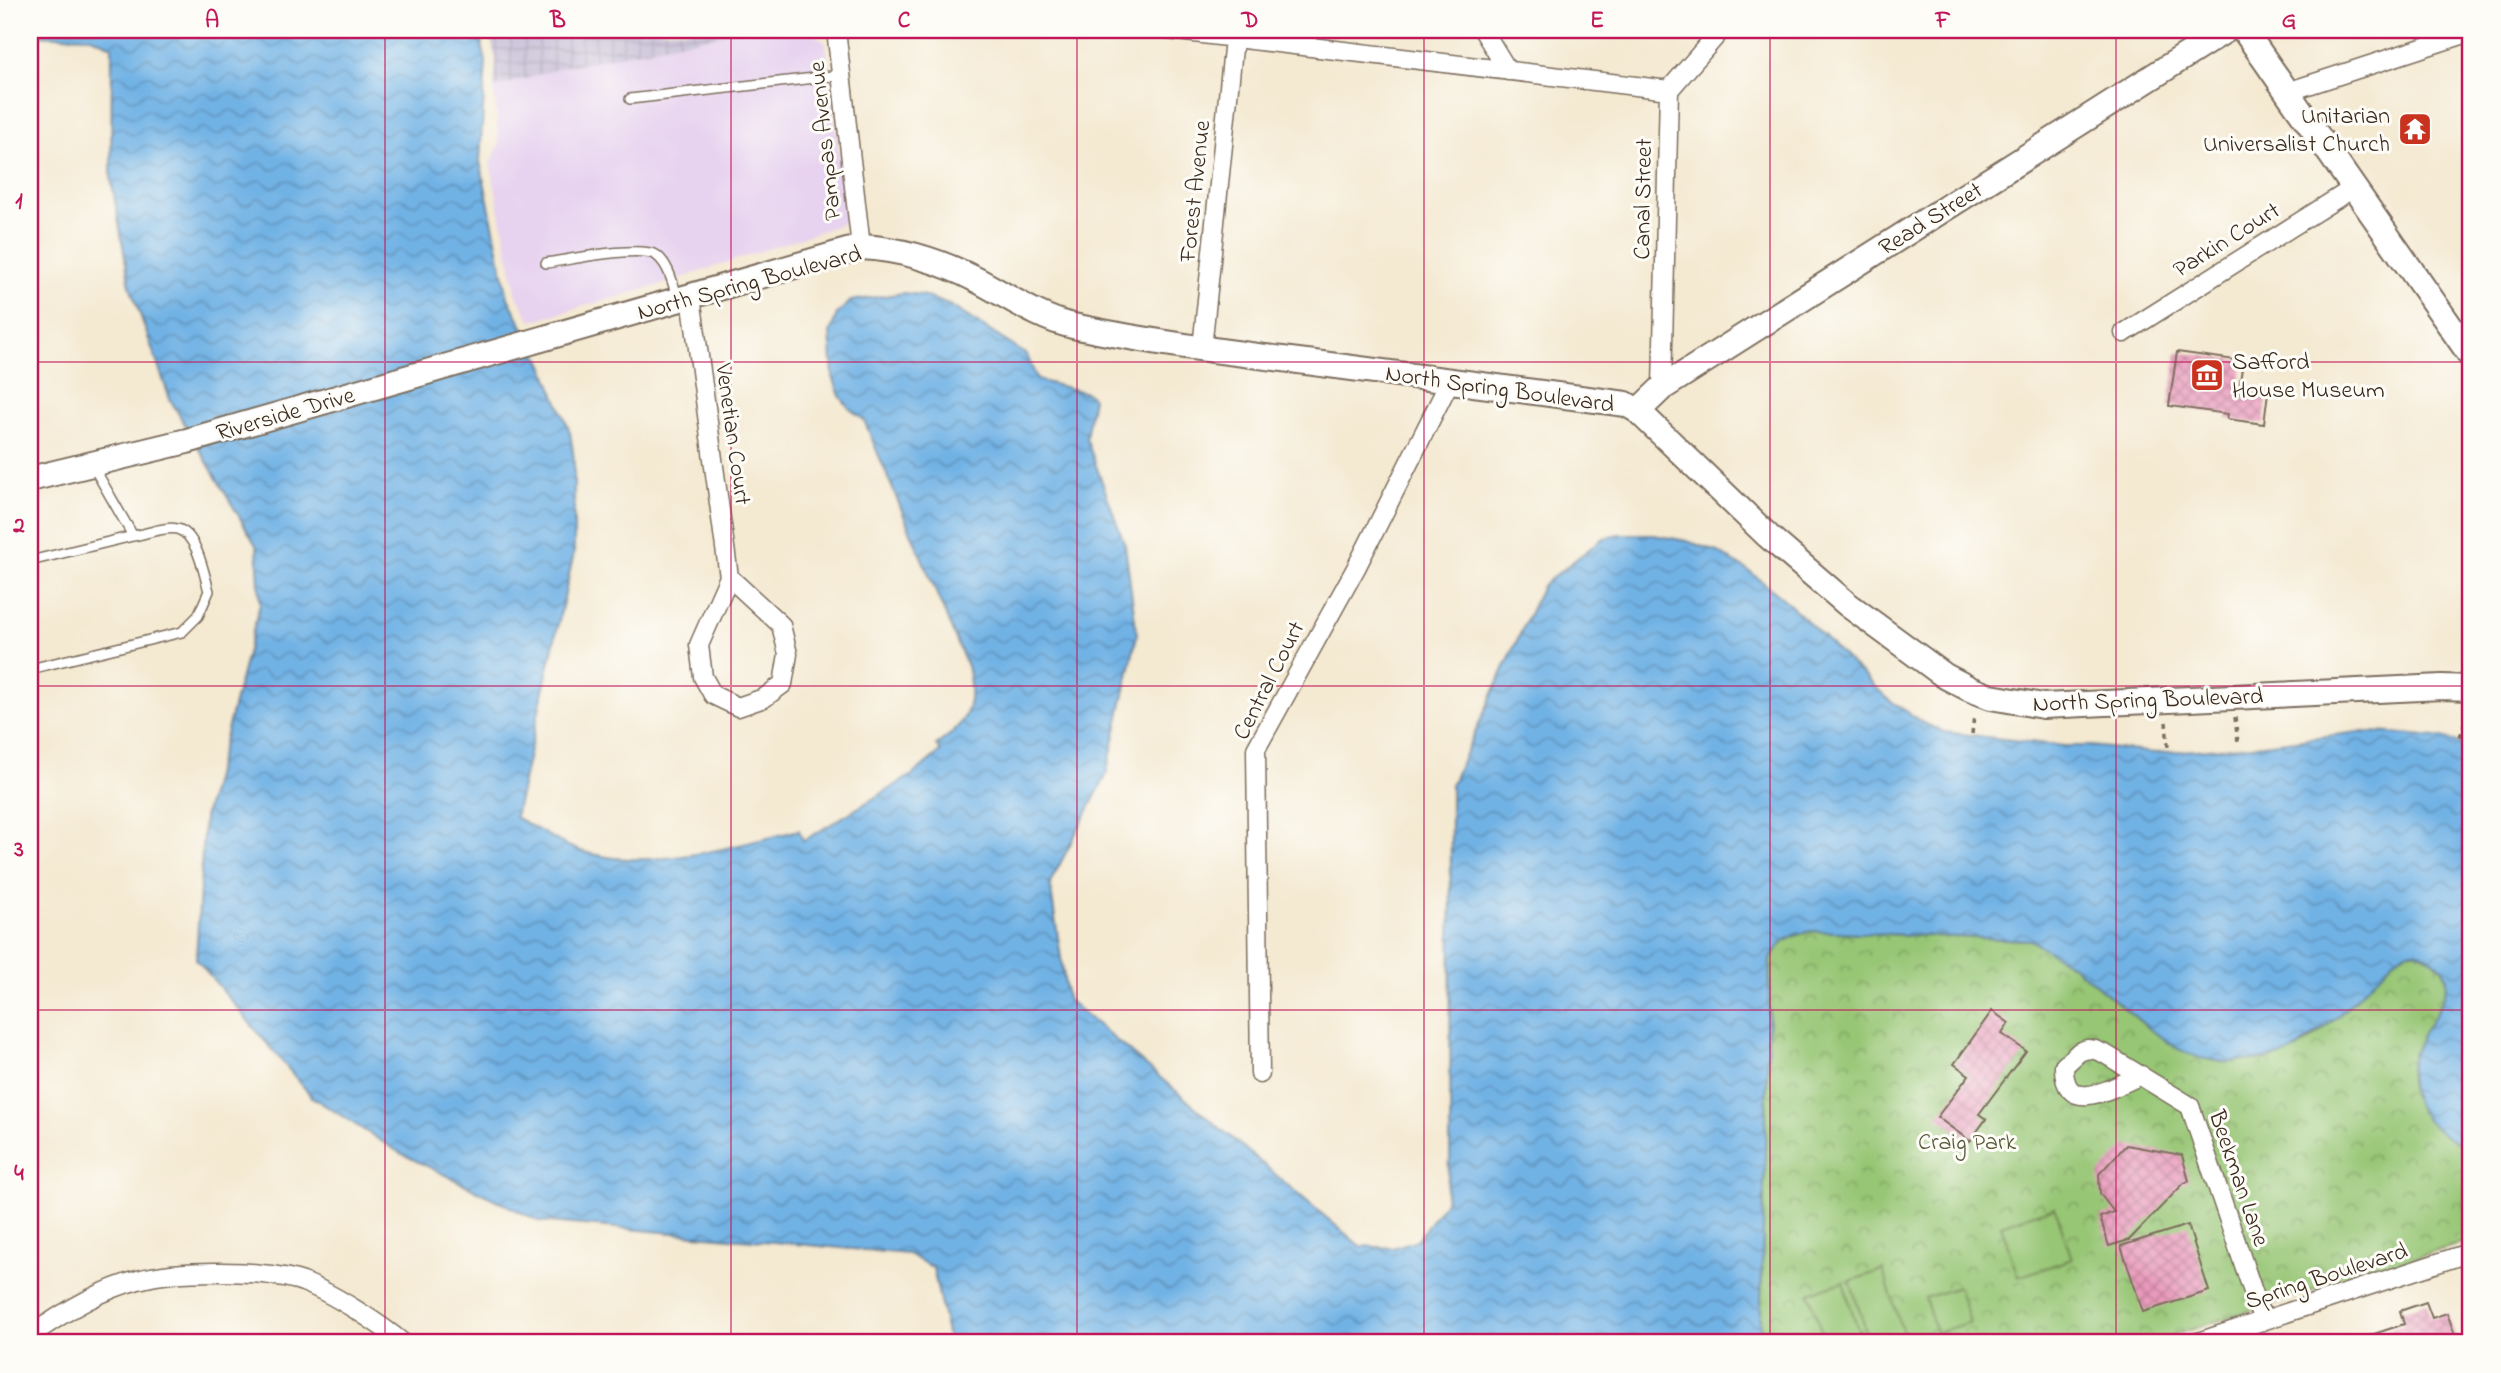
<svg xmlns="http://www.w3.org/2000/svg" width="2501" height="1373" viewBox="0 0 2501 1373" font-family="'Indie Flower',sans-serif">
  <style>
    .built { fill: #e7d2ef }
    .industrial { fill: url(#industrial-grid) }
    .park { fill: url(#park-crowns); stroke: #697849; stroke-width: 2 }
    .pitch { fill: #97c674; stroke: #697849; stroke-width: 2 }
    .water { fill: url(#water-waves); stroke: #566e82; stroke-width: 2 }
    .building { fill: url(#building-cross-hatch) }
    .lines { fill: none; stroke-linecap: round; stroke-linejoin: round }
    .lane-casing { stroke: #7c6d5d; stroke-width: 12 }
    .street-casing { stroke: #7c6d5d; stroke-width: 21 }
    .secondary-casing { stroke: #7c6d5d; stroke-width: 28 }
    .path { stroke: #7c6d5d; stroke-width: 3.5; stroke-dasharray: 5 5; stroke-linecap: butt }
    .lane { stroke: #fff; stroke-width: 9 }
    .street { stroke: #fff; stroke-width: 18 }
    .secondary { stroke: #fff; stroke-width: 24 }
    .grid { fill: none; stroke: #c2185b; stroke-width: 2; stroke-opacity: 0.55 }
    .labels { text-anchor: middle; stroke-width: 6; stroke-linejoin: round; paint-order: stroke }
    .poi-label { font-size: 24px; fill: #3b2a1e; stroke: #fdfcf7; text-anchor: end }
    .street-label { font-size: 24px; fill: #3b2a1e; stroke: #fdfcf7 }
    .park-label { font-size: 24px; fill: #575938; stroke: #fdfcf7 }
    .neatline { fill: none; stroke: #c2185b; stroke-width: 2.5 }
    .grid-label { font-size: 23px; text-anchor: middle; font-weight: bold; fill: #c2185b }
  </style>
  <defs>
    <pattern id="industrial-grid" width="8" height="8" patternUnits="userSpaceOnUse" patternTransform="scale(1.75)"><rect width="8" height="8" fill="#c8bfd8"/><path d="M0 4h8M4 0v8" fill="none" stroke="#ada4b9"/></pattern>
    <pattern id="park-crowns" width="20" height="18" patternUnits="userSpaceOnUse" patternTransform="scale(1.75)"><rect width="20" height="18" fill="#97c674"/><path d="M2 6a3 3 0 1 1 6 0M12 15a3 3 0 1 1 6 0" fill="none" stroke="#7ca15f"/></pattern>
    <pattern id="water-waves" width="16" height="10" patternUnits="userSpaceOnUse" patternTransform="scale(1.75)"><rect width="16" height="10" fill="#71b2e5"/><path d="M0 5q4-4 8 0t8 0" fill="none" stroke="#5e91b9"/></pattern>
    <pattern id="building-cross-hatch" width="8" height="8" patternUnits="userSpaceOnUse" patternTransform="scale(1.75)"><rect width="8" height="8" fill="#e999bb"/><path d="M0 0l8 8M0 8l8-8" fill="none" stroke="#be7d97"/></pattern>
  </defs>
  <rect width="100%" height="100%" fill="#fdfcf7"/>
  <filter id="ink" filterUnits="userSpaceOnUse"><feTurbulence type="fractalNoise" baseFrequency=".0143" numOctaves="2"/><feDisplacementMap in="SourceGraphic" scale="14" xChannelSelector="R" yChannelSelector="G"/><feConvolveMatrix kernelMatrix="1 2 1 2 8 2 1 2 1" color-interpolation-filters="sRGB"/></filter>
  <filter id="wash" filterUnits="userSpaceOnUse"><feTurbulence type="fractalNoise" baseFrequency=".00686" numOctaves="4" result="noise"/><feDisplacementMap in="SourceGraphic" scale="28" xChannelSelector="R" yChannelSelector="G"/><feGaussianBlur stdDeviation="1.57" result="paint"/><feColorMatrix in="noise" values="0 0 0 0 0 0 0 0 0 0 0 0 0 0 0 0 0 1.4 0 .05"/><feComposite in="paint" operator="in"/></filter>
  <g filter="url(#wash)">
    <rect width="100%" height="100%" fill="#f4e9d1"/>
    <path class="built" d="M742,30H809L826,43L847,222L667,283L531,321L517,296L490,163L499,145L494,88L563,67Z"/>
    <path class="industrial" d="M488,30H742L564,67L494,88L496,59Z"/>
    <path class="park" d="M1812,931L2031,940L2076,968L2152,1031L2180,1050L2269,1059L2292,1052L2313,1038L2336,1018L2396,958C2401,955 2404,951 2410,951C2425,951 2449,967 2447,984C2443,1015 2394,1063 2413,1094C2417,1100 2423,1105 2427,1111C2442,1129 2449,1140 2471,1149V1238L2456,1245L2149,1343H1760L1770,960C1780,941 1792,935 1812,931Z"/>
    <path class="pitch" d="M2055,1207L2072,1259L2018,1277L2001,1225Z
      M1883,1270L1906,1342L1903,1343H1870L1850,1281Z
      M1843,1282L1862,1343H1825L1809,1293Z
      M1958,1287L1970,1322L1936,1333L1925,1298Z"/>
    <path class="water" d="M30,30H478L486,61L480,161L508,298L543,365L570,432L574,459V553L515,817C539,830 565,848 592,854C657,870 735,846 799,830L803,841L912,775L941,751L936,745C968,724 976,704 967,666L864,420L849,408L840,396L833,377L830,333L837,314L851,301L904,293L921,295L949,305L1027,355L1037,380L1087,393L1093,398L1086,438L1125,545L1137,635L1106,776L1050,883L1067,999L1360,1246L1393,1248L1417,1240L1445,1202L1450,1160L1451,785L1542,586L1602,539L1618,534H1648L1687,541L1718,552L1749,571L1785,600L1888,699L1923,723L1944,732L2064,746H2091L2155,753L2247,746L2359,732L2392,733L2447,738L2471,750V1149C2420,1129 2392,1088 2422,1035C2432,1018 2445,1003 2447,983C2449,967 2425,951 2410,951C2404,951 2401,955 2396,958L2336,1018L2291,1053L2269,1059L2223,1062L2200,1058L2180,1050L2152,1031L2076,968L2031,940L1812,931C1791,935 1780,941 1770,960L1760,1343H949L933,1268L908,1254L539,1221L400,1153L312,1097L196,959L204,818L260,604L257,547L170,399L130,286L111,178L112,46L91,37L30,35Z"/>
    <g id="blocks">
      <path class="building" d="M2177,352L2243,361L2239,389L2268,392L2264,424L2227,419L2228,414L2169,406Z
        M1992,1011L2009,1023L2002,1034L2026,1051L1979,1114L1986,1119L1970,1141L1937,1117L1969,1075L1954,1064Z
        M2126,1145L2182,1155L2189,1181L2184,1183L2129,1240L2109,1246L2100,1217L2114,1212L2100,1194L2099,1174Z
        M2188,1225L2209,1291L2143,1312L2121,1246Z
        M2426,1302L2432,1318L2447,1313L2458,1343H2356V1340L2404,1324L2400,1311Z"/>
    </g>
  </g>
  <g filter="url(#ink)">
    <use href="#blocks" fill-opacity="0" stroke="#7c6d5d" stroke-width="2"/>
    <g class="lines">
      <g class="lane-casing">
        <path id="lane" d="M630,99L841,75
          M546,263C569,260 638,245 656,255C669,264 673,285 678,299
          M30,561L133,536L93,466
          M30,669L182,632L198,616L209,591C204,574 197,533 177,529C165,526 146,534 133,536"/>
      </g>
      <g class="street-casing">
        <path id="street" d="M836,30L861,247
          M1169,30L1669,90
          M1483,30L1508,71
          M2287,92L2471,32
          M691,297L729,577L699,645L703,677L713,695L738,707L764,698L783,684L788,654L781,625L729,577
          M2124,333L2355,187
          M1202,348L1234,39
          M1662,388L1669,90L1721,30
          M1260,1074L1256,749L1356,568L1450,381
          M2141,1075C2116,1086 2063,1119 2064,1066L2079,1052L2087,1049L2095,1050L2105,1054L2190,1106L2263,1321
          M30,1336C62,1313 100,1290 138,1280C177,1269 266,1269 303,1282C332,1293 379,1323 403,1343
          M2195,1343L2471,1252"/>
      </g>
      <g class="secondary-casing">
        <path id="secondary" d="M2244,30L2471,356
          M1638,411L1662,388L2226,30
          M30,479L187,441L861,247C903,249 940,261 977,280C1008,296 1038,318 1073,326C1152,343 1234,353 1314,363C1418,377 1522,390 1626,404L1638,411L1768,536L1847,604L1945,676L1970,689L1991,697L2043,706L2442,687L2471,688"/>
      </g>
      <path class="path" d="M2235,717L2238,743
        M2166,722L2168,748
        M1972,734L1974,715
        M2460,737L2469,709"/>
      <use href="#lane" class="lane"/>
      <use href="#street" class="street"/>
      <use href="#secondary" class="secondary"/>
    </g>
  </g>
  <path class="grid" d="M385,30V1343M731,30V1343M1077,30V1343M1424,30V1343M1770,30V1343M2116,30V1343M30,362H2471M30,686H2471M30,1010H2471"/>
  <defs>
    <g id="temple-square" transform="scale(1.75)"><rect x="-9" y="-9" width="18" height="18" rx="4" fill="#c8321e" stroke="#fdfcf7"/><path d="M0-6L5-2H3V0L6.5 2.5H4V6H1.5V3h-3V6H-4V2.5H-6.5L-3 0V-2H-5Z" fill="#fff"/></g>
    <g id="museum-square" transform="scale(1.75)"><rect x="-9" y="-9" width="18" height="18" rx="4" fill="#c8321e" stroke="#fdfcf7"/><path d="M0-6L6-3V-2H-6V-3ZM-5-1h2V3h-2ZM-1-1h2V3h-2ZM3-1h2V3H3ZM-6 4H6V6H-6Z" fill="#fff"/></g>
  </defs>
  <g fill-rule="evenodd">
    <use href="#temple-square" x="2415" y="129"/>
    <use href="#museum-square" x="2207" y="375"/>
  </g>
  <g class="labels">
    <g class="poi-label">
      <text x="2390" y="123">Unitarian<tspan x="2390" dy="28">Universalist Church</tspan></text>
      <text x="2232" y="369" text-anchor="start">Safford<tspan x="2232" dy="28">House Museum</tspan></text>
    </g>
    <g class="street-label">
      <text transform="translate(824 141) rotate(-96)" y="8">Pampas Avenue</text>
      <text transform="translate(1194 191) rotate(-84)" y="8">Forest Avenue</text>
      <text transform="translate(1642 199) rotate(-89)" y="8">Canal Street</text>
      <text transform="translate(1930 218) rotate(-32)" y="8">Read Street</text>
      <text transform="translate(2226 239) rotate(-32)" y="8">Parkin Court</text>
      <text transform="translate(749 282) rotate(-15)" y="8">North Spring Boulevard</text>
      <text transform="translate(1500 388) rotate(8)" y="8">North Spring Boulevard</text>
      <text transform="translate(285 413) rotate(-16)" y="8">Riverside Drive</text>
      <text transform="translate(734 434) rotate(82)" y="8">Venetian Court</text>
      <text transform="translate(1268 680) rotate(-63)" y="8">Central Court</text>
      <text transform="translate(2148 699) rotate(-2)" y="8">North Spring Boulevard</text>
      <text transform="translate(2240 1178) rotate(71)" y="8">Beekman Lane</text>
      <text transform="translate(2326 1275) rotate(-18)" y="8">Spring Boulevard</text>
    </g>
    <g class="park-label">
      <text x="1967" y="1149">Craig Park</text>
    </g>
  </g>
  <rect width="2501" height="1373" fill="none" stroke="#fdfcf7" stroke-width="77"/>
  <rect x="38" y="38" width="2424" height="1296" class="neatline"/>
  <g class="grid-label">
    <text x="212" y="27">A</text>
    <text x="558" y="27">B</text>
    <text x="904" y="27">C</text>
    <text x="1250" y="27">D</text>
    <text x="1597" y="27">E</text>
    <text x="1943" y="27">F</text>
    <text x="2289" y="27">G</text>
    <text x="19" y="208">1</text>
    <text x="19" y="532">2</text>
    <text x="19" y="856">3</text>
    <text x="19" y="1180">4</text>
  </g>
</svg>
